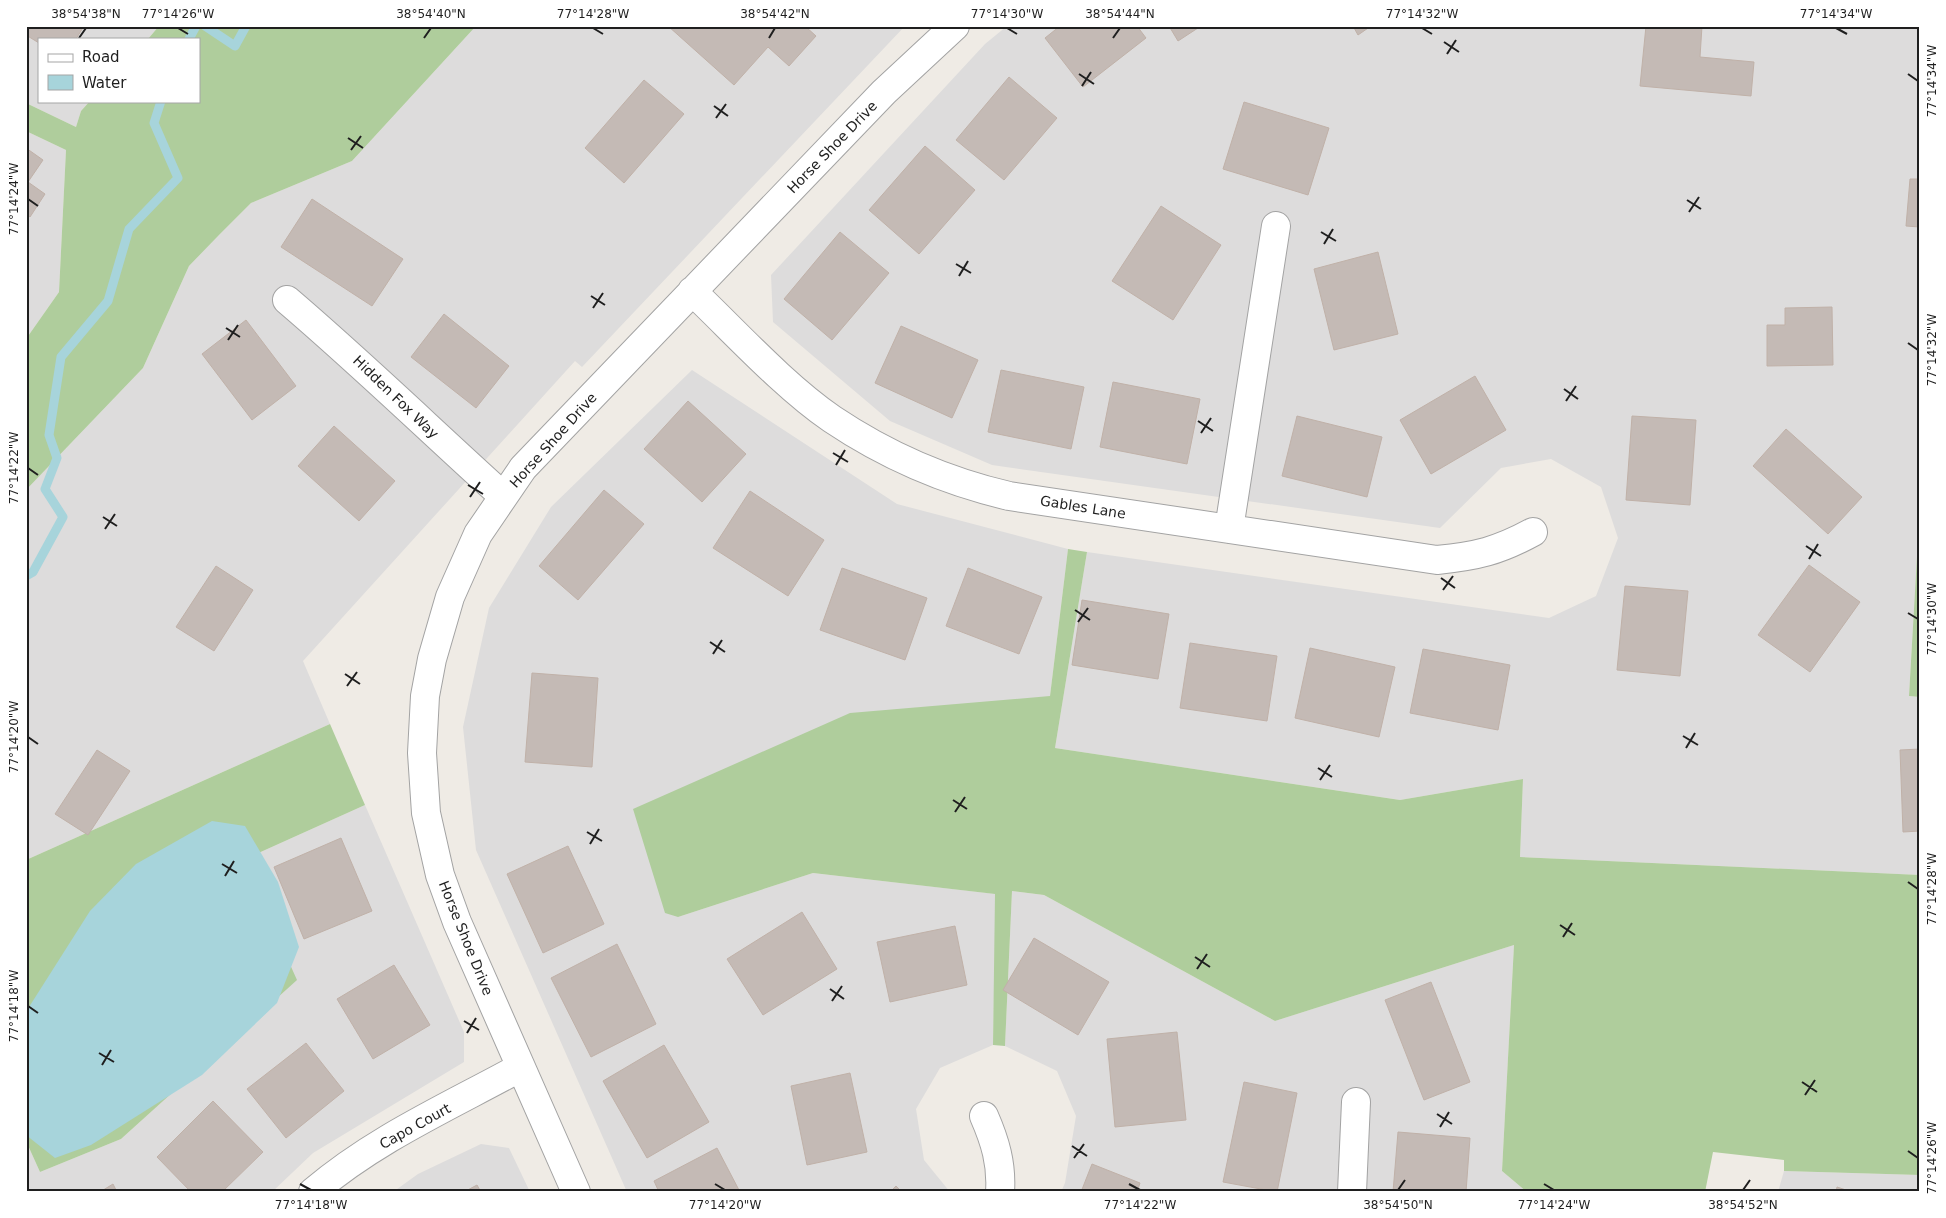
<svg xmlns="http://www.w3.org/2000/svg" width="1946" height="1218" viewBox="0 0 1946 1218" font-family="'DejaVu Sans',sans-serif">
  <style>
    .residential { fill: #dddcdc }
    .forest { fill: #afcd9c }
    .water { fill: #a7d4db }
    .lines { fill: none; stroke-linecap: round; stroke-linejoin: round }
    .stream { stroke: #a7d4db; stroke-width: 9 }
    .building { fill: #c4bab5; stroke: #c0b1a8 }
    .minor-casing { stroke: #a3a3a3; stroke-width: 30 }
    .minor { stroke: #fff; stroke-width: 28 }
    .ticks { fill: none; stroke: #1f1f1f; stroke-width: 2 }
    .labels { text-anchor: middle; stroke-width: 5; stroke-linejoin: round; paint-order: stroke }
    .street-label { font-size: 14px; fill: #1f1f1f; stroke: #fff }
    .neatline { fill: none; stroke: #1f1f1f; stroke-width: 2 }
    .ticks-label { font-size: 12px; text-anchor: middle; fill: #1f1f1f }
  </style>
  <rect width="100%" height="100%" fill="#efebe5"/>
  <path class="residential" d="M26,26H159L148,39H39V101H90L81,111L76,127L26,103Z
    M476,26H905L582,367L575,361L303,661L330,724L26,860V490L143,368L189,266L219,235L251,203L352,161Z
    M1007,26H1920V504L1909,696L1920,697V875L1520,857L1523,779L1400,800L1055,748L1087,552L1549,618L1596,596L1618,538L1601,487L1551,459L1501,468L1440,528L992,465L890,421L773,322L771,275L985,44Z
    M26,131L66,150L59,292L26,339Z
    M692,370L897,504L1068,549L1050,696L678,917L813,873L996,894L993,1045L940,1068L916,1109L924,1160L950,1192H627L476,850L463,727L489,608L551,507Z
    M365,805L464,1032V1062L313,1153L272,1192H26V1141L40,1172L121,1139L296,980L243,860Z
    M1012,891L1044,895L1275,1021L1514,945L1502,1171L1527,1192H1061L1065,1183L1076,1116L1057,1071L1005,1046Z
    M481,1144L509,1148L530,1192H393L418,1174Z
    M1784,1171L1920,1175V1192H1778Z"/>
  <path class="forest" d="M159,26H476L352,161L251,203L219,235L189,266L143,368L26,490V339L59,292L66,150L26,131V103L76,127L81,111L90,101H199V39H148Z
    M1920,504V697L1909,696Z
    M1068,549L1087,552L1055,748L1400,800L1523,779L1520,857L1920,875V1175L1784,1171V1160L1713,1152L1705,1192H1527L1502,1171L1514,945L1275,1021L1044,895L1012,891L1005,1046L993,1045L995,894L813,873L678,917L665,913L633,809L850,713L1050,696Z
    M330,724L365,805L243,860L297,980L121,1139L40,1172L26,1141V860Z"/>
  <path class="water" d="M212,821L245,826L278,882L299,947L277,1003L202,1075L91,1145L55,1158L26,1135V1014L29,1007L90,911L136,864Z"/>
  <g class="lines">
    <path class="stream" d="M205,26L235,46L246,26
      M189,39L196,26
      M26,576L33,572L63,517L45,489L57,458L49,435L61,357L108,301L129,229L178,178L154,123L161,101"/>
  </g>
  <path class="building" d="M26,26H84L76,39H39V43L26,35Z
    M668,26H805L816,36L789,66L768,47L734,85Z
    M1060,26H1137L1146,38L1083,87L1045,38Z
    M1169,26H1201L1178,41Z
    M1353,26H1371L1358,35Z
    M1646,26H1702L1700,57L1754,62L1751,96L1640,86Z
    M1009,77L1057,118L1004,180L956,140Z
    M644,80L684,114L624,183L585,148Z
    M1244,102L1329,128L1308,195L1223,169Z
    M925,146L975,190L919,254L869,210Z
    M26,148L43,160L28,182L45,194L30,217L26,214Z
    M1910,179H1920V227L1906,226Z
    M312,199L403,259L372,306L281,247Z
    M1161,206L1221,245L1173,320L1112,281Z
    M840,232L889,273L832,340L784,299Z
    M1378,252L1398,334L1334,350L1314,269Z
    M1832,307L1833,365L1767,366V325H1785V308Z
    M444,314L509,366L476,408L411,357Z
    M246,320L296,386L252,420L202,354Z
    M901,326L978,360L952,418L875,383Z
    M1001,370L1084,387L1071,449L988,432Z
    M1475,376L1506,430L1431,474L1400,420Z
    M1113,382L1200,399L1187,464L1100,447Z
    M688,401L746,454L702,502L644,449Z
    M1297,416L1382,437L1367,497L1282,476Z
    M1632,416L1696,420L1690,505L1626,500Z
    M334,426L395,481L359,521L298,466Z
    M1786,429L1862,497L1828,534L1753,466Z
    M604,490L644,524L578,600L539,566Z
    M750,491L824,540L788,596L713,548Z
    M1809,565L1860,602L1810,672L1758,635Z
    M216,566L253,590L214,651L176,627Z
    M842,568L927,598L905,660L820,630Z
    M968,568L1042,597L1019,654L946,626Z
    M1625,586L1688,591L1680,676L1617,670Z
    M1082,600L1169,614L1158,679L1072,665Z
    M1190,643L1277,656L1267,721L1180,708Z
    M1310,648L1395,667L1379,737L1295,718Z
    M1423,649L1510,665L1498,730L1410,713Z
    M532,673L598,678L592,767L525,762Z
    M1920,749V831L1903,832L1900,750Z
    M97,750L130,771L88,835L55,814Z
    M341,838L372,911L304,939L274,867Z
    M568,846L604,924L543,953L507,874Z
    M802,912L837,969L763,1015L727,959Z
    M955,926L967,985L890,1002L877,942Z
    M1034,938L1109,982L1078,1035L1003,990Z
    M617,944L656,1024L591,1057L551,978Z
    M394,965L430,1025L373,1059L337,999Z
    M1431,982L1470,1082L1424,1100L1385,1000Z
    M1177,1032L1186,1120L1115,1127L1107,1039Z
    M306,1043L344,1091L286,1138L247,1089Z
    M664,1045L709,1122L647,1158L603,1081Z
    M850,1073L867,1152L807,1165L791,1086Z
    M1244,1082L1297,1093L1277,1192L1223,1182Z
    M213,1101L263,1152L222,1192H191L157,1157Z
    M1398,1132L1470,1138L1466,1192H1393Z
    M717,1148L740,1192H659L654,1181Z
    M1092,1164L1140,1183L1137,1192H1081Z
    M113,1184L117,1192H100Z
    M477,1185L481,1192H464Z
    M896,1186L902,1192H890Z
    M1837,1187L1852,1192H1836Z"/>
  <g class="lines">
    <g class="minor-casing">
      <path id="minor" d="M692,291C735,332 784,386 832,419C887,456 945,481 1009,496L1437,560C1477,556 1498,551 1533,532
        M287,300C361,363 431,431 503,496
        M1229,529L1276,226
        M984,1116C995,1141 1002,1164 1000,1192
        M313,1192C375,1139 450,1106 521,1067
        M576,1192L457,922L440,875L426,813L422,753L425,696L432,659L450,597L478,534L523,468L884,92L955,26
        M1352,1192L1356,1102"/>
    </g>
    <use href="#minor" class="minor"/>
  </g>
  <path class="ticks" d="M178,28L188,34M593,28L603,34M1007,28L1017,34M1422,28L1432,34M1836,28L1847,34M79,38L86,28M424,38L431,28M769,38L775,28M1113,38L1120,28M1444,42L1459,52M1447,54L1456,40M1079,74L1094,84M1908,74L1918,81M1082,86L1091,72M714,106L728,116M716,118L726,104M348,138L363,148M351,150L361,136M28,199L38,206M1687,200L1701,209M1689,212L1699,197M1321,232L1336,241M1324,244L1333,229M956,264L971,273M959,276L968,261M591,296L605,305M593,308L603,293M226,328L240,337M228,340L238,325M1908,343L1918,350M1564,389L1578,399M1566,401L1576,386M1198,421L1213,431M1201,433L1211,418M833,453L848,462M836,465L845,450M28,468L38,475M468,485L483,494M470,497L480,482M103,517L117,526M105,529L115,514M1806,546L1821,556M1809,559L1818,544M1441,578L1455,588M1443,590L1453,576M1075,610L1090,620M1908,613L1918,619M1078,622L1088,608M710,642L725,652M713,654L722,640M345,674L360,684M347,686L357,672M1683,736L1698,745M28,737L38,744M1686,748L1695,733M1318,768L1332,777M1320,780L1330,765M953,800L967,809M955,812L965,797M587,832L602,841M590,844L599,829M222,864L237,873M225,876L234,861M1908,882L1918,889M1560,925L1575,935M1563,937L1572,923M1195,957L1210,967M1197,969L1207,954M830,989L844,999M832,1001L842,986M28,1006L38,1013M464,1021L479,1030M467,1033L476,1018M99,1053L114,1062M102,1065L111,1050M1802,1082L1817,1092M1805,1095L1815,1080M1437,1114L1452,1124M1440,1127L1449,1112M1072,1146L1087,1156M1908,1151L1918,1158M1074,1158L1084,1144M300,1184L311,1190M715,1184L725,1190M1129,1184L1140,1190M1544,1184L1554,1190M1398,1190L1405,1180M1743,1190L1750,1180"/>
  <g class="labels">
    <g class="street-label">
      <text transform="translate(832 147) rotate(-46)" y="5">Horse Shoe Drive</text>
      <text transform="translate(396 397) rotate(44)" y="5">Hidden Fox Way</text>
      <text transform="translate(553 440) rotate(-48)" y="5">Horse Shoe Drive</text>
      <text transform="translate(1083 507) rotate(9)" y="5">Gables Lane</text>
      <text transform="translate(466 938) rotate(68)" y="5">Horse Shoe Drive</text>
      <text transform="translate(415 1126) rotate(-29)" y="5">Capo Court</text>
    </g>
  </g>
  <rect width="1946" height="1218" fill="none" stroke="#ffffff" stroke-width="55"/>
  <rect x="38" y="38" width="162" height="65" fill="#ffffff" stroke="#a5a5a5"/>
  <rect x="48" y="54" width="25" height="8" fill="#ffffff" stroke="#a5a5a5"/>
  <text x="82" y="62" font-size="15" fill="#1f1f1f">Road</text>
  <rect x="48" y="75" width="25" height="15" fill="#a7d4db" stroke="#a5a5a5"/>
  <text x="82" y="88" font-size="15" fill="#1f1f1f">Water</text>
  <rect x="28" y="28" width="1890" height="1162" class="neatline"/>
  <g class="ticks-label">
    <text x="86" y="18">38°54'38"N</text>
    <text x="178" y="18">77°14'26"W</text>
    <text x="431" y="18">38°54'40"N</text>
    <text x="593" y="18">77°14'28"W</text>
    <text x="775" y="18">38°54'42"N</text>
    <text x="1007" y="18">77°14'30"W</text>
    <text x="1120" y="18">38°54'44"N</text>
    <text x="1422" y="18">77°14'32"W</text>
    <text x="1836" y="18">77°14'34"W</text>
    <text transform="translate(1932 81) rotate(-90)" y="4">77°14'34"W</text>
    <text transform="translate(14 199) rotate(-90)" y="4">77°14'24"W</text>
    <text transform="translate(1932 350) rotate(-90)" y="4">77°14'32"W</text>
    <text transform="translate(14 468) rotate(-90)" y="4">77°14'22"W</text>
    <text transform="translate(1932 619) rotate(-90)" y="4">77°14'30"W</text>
    <text transform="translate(14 737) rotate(-90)" y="4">77°14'20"W</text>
    <text transform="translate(1932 889) rotate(-90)" y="4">77°14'28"W</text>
    <text transform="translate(14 1006) rotate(-90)" y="4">77°14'18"W</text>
    <text transform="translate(1932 1158) rotate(-90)" y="4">77°14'26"W</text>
    <text x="311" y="1209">77°14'18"W</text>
    <text x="725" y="1209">77°14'20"W</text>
    <text x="1140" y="1209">77°14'22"W</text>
    <text x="1398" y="1209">38°54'50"N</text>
    <text x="1554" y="1209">77°14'24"W</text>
    <text x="1743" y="1209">38°54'52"N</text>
  </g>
</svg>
